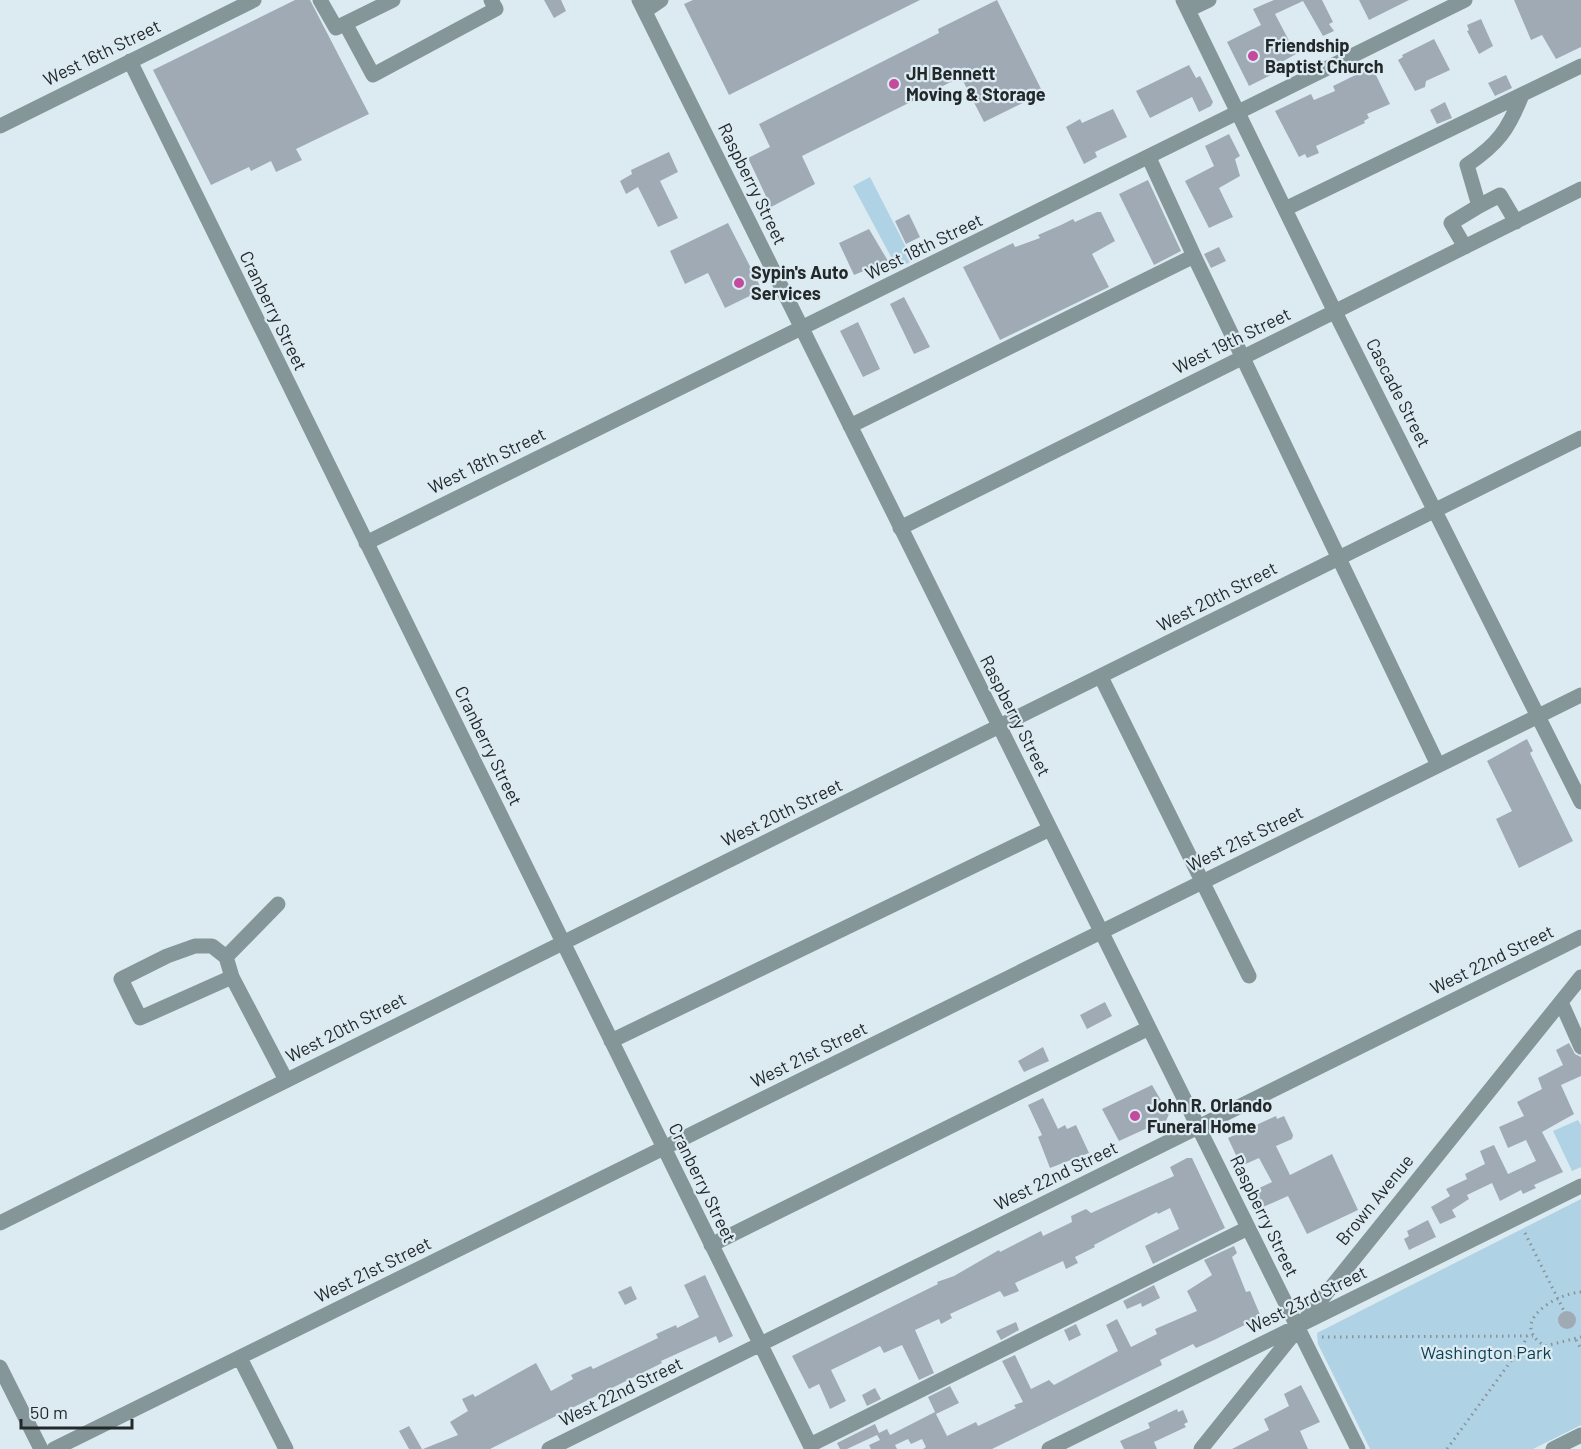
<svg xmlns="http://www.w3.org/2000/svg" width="1581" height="1449" viewBox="0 0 1581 1449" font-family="Barlow,sans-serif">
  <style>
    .green { fill: #afd2e4 }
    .building { fill: #a0aab5 }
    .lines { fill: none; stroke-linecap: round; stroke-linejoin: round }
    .path { stroke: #889297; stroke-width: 3; stroke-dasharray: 1.5 4.5; stroke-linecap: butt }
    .minor { stroke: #849698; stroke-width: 15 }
    .poi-dot { fill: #c44a9d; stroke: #dcebf2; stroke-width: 2 }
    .labels { text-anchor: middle; stroke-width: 4.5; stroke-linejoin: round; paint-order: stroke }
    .poi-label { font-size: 18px; font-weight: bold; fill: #23282b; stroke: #dcebf2; text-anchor: start }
    .street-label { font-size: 18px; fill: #23282b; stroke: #dcebf2 }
    .park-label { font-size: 18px; fill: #0c3e51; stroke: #dcebf2 }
  </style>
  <rect width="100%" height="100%" fill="#dcebf2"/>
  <path class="green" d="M870,177L913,261L897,268L853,186Z
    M1578,1120L1581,1125V1167L1572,1171L1553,1131Z
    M1581,1199V1425L1533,1449H1370L1318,1344L1317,1333Z"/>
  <path class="building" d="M295,0H310L369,114L296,149L302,160L276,172L271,161L251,171L249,167L211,185L153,70Z
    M544,0H561L566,11L554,18Z
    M693,0H920L729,95L684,4Z
    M997,0L1043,93L984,122L961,77L802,156L815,184L771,207L748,158L770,147L759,124L939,33L938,29Z
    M1274,0H1322L1333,22L1329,24L1334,31L1323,36L1303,1L1275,14L1296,54L1278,64L1281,70L1249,86L1227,42L1261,25L1253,9Z
    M1359,0H1409L1369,20Z
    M1514,0H1581V47L1556,59L1542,35L1531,40Z
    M1481,19L1493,46L1479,54L1467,31L1469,30L1467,25Z
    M1434,39L1450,70L1426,81L1425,87L1415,91L1398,60L1403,57L1402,55Z
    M1189,65L1196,78L1200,76L1213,102L1211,106L1199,112L1192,97L1150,118L1136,91Z
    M1372,67L1390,104L1367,114L1369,118L1364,121L1365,123L1316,146L1319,153L1307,158L1305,154L1299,157L1275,111L1311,94L1314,100L1335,91L1333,86Z
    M1506,75L1512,88L1495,96L1488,83Z
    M1445,102L1452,118L1437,124L1430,110Z
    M1113,109L1127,137L1095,152L1097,157L1084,164L1066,127L1080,119L1082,123Z
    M1229,134L1240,156L1235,159L1240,176L1219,188L1233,217L1209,228L1185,181L1214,166L1205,146Z
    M669,152L678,172L660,181L678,218L658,227L638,187L626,194L620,181L632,174L631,170Z
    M1148,180L1181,251L1154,265L1119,194Z
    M1097,212H1101L1115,241L1092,254L1109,287L1000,340L963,267L1013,243L1015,247L1040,238L1038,235L1061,225L1073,219L1075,222Z
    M909,214L920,237L906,244L895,221Z
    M728,223L762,290L725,308L708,273L685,284L670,251Z
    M869,229L888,261L854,275L839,243Z
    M1219,247L1226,261L1211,268L1204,254Z
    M904,297L930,347L914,354L890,304Z
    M858,322L880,369L863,377L840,331Z
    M1527,739L1533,751L1530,753L1573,841L1519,868L1496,819L1512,811L1487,761Z
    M1105,1002L1112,1016L1087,1029L1080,1015Z
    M1569,1043L1575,1054L1581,1057V1076L1561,1085L1574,1114L1542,1132L1563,1172L1534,1185L1536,1188L1523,1194L1521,1190L1500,1201L1492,1183L1467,1195L1469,1199L1452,1210L1456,1217L1440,1224L1431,1207L1450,1196L1446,1189L1467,1179L1465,1174L1485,1164L1480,1151L1494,1145L1508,1174L1536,1161L1526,1140L1508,1148L1499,1127L1524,1116L1517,1102L1542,1089L1538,1078L1563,1065L1556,1050Z
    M1043,1047L1049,1061L1024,1072L1018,1061Z
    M1152,1085L1169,1114L1165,1123L1152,1126L1119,1141L1102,1109Z
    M1043,1098L1058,1129L1065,1125L1067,1129L1076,1125L1089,1153L1050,1168L1038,1137L1042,1135L1028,1105Z
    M1276,1116L1277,1119L1284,1116L1293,1135L1292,1139L1276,1146L1290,1175L1332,1154L1358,1210L1307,1234L1288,1196L1261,1208L1253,1191L1272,1182L1259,1158L1241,1166L1228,1138Z
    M1187,1158H1192L1225,1228L1153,1264L1145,1246L1179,1229L1170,1208L1158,1214L1157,1212L1094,1245L1095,1247L1075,1257L1078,1263L1066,1269L1063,1261L1015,1283L1019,1291L1004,1297L1000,1291L950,1314L952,1318L941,1324L939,1319L915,1330L934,1373L919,1380L902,1345L884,1353L880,1346L831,1370L846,1401L830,1409L819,1384L809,1389L792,1356L938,1284L937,1282L954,1276L999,1250L1000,1252L1041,1231L1043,1236L1072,1222L1071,1216L1086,1209L1091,1213L1174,1176L1170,1167Z
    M1428,1220L1436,1237L1409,1250L1404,1239L1409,1236L1407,1231Z
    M1234,1246L1237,1253L1232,1257L1246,1292L1250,1291L1261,1317L1214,1340L1196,1348L1193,1344L1160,1360L1162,1365L992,1449H923L926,1447L922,1439L911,1444L908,1439L895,1445L897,1449H871L869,1445L880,1440L877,1435L847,1449H840L837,1443L875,1424L879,1433L887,1429L890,1435L935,1412L947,1436L976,1422L978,1426L1016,1408L1014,1405L1023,1402L1002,1361L1015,1355L1031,1389L1049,1380L1054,1385L1118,1351L1106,1325L1117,1319L1131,1347L1157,1334L1155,1329L1197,1311L1187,1291L1212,1275L1204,1260Z
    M705,1275L733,1336L719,1343L716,1336L661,1361L662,1363L490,1449H423L458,1435L450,1422L468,1411L462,1399L473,1394L475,1397L536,1363L551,1391L573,1379L571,1375L591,1366L593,1369L658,1338L656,1334L676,1325L677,1328L699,1317L684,1285Z
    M1154,1285L1160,1298L1142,1307L1141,1303L1127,1309L1123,1301Z
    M631,1286L637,1299L625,1305L618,1292Z
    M1558 1320a9 9 0 1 1 18 0a9 9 0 1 1-18 0Z
    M1016,1322L1019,1330L1001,1340L996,1331Z
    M1076,1324L1081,1335L1069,1341L1064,1330Z
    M1301,1385L1320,1422L1300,1431L1308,1449H1232L1269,1430L1264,1419L1289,1406L1284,1394Z
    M950,1386L959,1403L936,1414L928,1397Z
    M875,1388L881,1399L867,1406L862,1395Z
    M1177,1409L1178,1412L1183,1410L1188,1422L1184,1424L1186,1427L1154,1442L1157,1449H1124L1120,1441L1150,1428L1148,1423Z
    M409,1426L422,1449H409L399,1431Z"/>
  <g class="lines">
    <path class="path" d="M1525,1233L1564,1311
      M1581,1292C1555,1294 1507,1323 1545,1346L1581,1337
      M1322,1337L1533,1336
      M1576,1340L1581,1349
      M1447,1449L1524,1343L1527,1336"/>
    <path class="minor" d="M320,0L336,28L393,0
      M639,0L1358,1449
      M1183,0L1335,312L1581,802
      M1188,10L1209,0
      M645,11L661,0
      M346,25L373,75L496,9L491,0
      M130,61L812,1449
      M0,126L254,0
      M1149,158L1194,256
      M1479,206L1500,195L1516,222
      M1287,208L1581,66
      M1465,247L1451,223L1479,206L1467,165C1498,144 1508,130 1522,95
      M850,426L1194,256L1438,765
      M900,528L1581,189
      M366,543L1465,0
      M1101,677L1249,976
      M226,957L278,904
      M232,977L140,1018L121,979L167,956L195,946H212L226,957L232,977L286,1080
      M1561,1002L1581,1047
      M611,1041L1050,829
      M0,1223C526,960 1054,699 1581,438
      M711,1245L1149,1028
      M240,1358L286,1449
      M0,1367L41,1449
      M810,1445L1248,1228
      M54,1449L1581,695
      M549,1449L1581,937
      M1049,1449L1581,1186
      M1201,1449L1581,977
      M1553,1449L1581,1435"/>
  </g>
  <g class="poi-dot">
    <circle cx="1253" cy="56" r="6"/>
    <circle cx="894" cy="84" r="6"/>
    <circle cx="739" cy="283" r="6"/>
    <circle cx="1135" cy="1116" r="6"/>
  </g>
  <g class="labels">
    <g class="poi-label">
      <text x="1265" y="52">Friendship<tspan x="1265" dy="21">Baptist Church</tspan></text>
      <text x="906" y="80">JH Bennett<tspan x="906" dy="21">Moving &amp; Storage</tspan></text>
      <text x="751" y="279">Sypin's Auto<tspan x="751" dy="21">Services</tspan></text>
      <text x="1147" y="1112">John R. Orlando<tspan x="1147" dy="21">Funeral Home</tspan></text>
    </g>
    <g class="street-label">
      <text transform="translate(102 53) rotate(-26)" y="6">West 16th Street</text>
      <text transform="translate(752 184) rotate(64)" y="6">Raspberry Street</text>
      <text transform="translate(924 247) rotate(-26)" y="6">West 18th Street</text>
      <text transform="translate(273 311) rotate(64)" y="6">Cranberry Street</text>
      <text transform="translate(1232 341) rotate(-26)" y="6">West 19th Street</text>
      <text transform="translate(1398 393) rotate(63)" y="6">Cascade Street</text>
      <text transform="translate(487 461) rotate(-26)" y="6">West 18th Street</text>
      <text transform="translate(1217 597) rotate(-27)" y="6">West 20th Street</text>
      <text transform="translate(1015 716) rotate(63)" y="6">Raspberry Street</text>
      <text transform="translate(488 746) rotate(64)" y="6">Cranberry Street</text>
      <text transform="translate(782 813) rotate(-26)" y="6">West 20th Street</text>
      <text transform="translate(1245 839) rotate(-26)" y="6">West 21st Street</text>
      <text transform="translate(1492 960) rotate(-26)" y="6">West 22nd Street</text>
      <text transform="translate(346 1028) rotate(-27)" y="6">West 20th Street</text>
      <text transform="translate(809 1055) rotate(-26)" y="6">West 21st Street</text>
      <text transform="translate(1056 1176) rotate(-26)" y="6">West 22nd Street</text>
      <text transform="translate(702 1183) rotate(64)" y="6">Cranberry Street</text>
      <text transform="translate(1375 1200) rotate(-51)" y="6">Brown Avenue</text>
      <text transform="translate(1264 1216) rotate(64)" y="6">Raspberry Street</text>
      <text transform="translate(373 1270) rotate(-26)" y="6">West 21st Street</text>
      <text transform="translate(1307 1300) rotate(-26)" y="6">West 23rd Street</text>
      <text transform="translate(621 1392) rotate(-26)" y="6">West 22nd Street</text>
    </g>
    <g class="park-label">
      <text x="1486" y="1359">Washington Park</text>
    </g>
  </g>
  <path d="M21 1419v9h111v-9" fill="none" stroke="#23282b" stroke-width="3"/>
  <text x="30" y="1419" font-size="18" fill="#23282b" stroke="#dcebf2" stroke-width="4.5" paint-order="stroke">50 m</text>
</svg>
